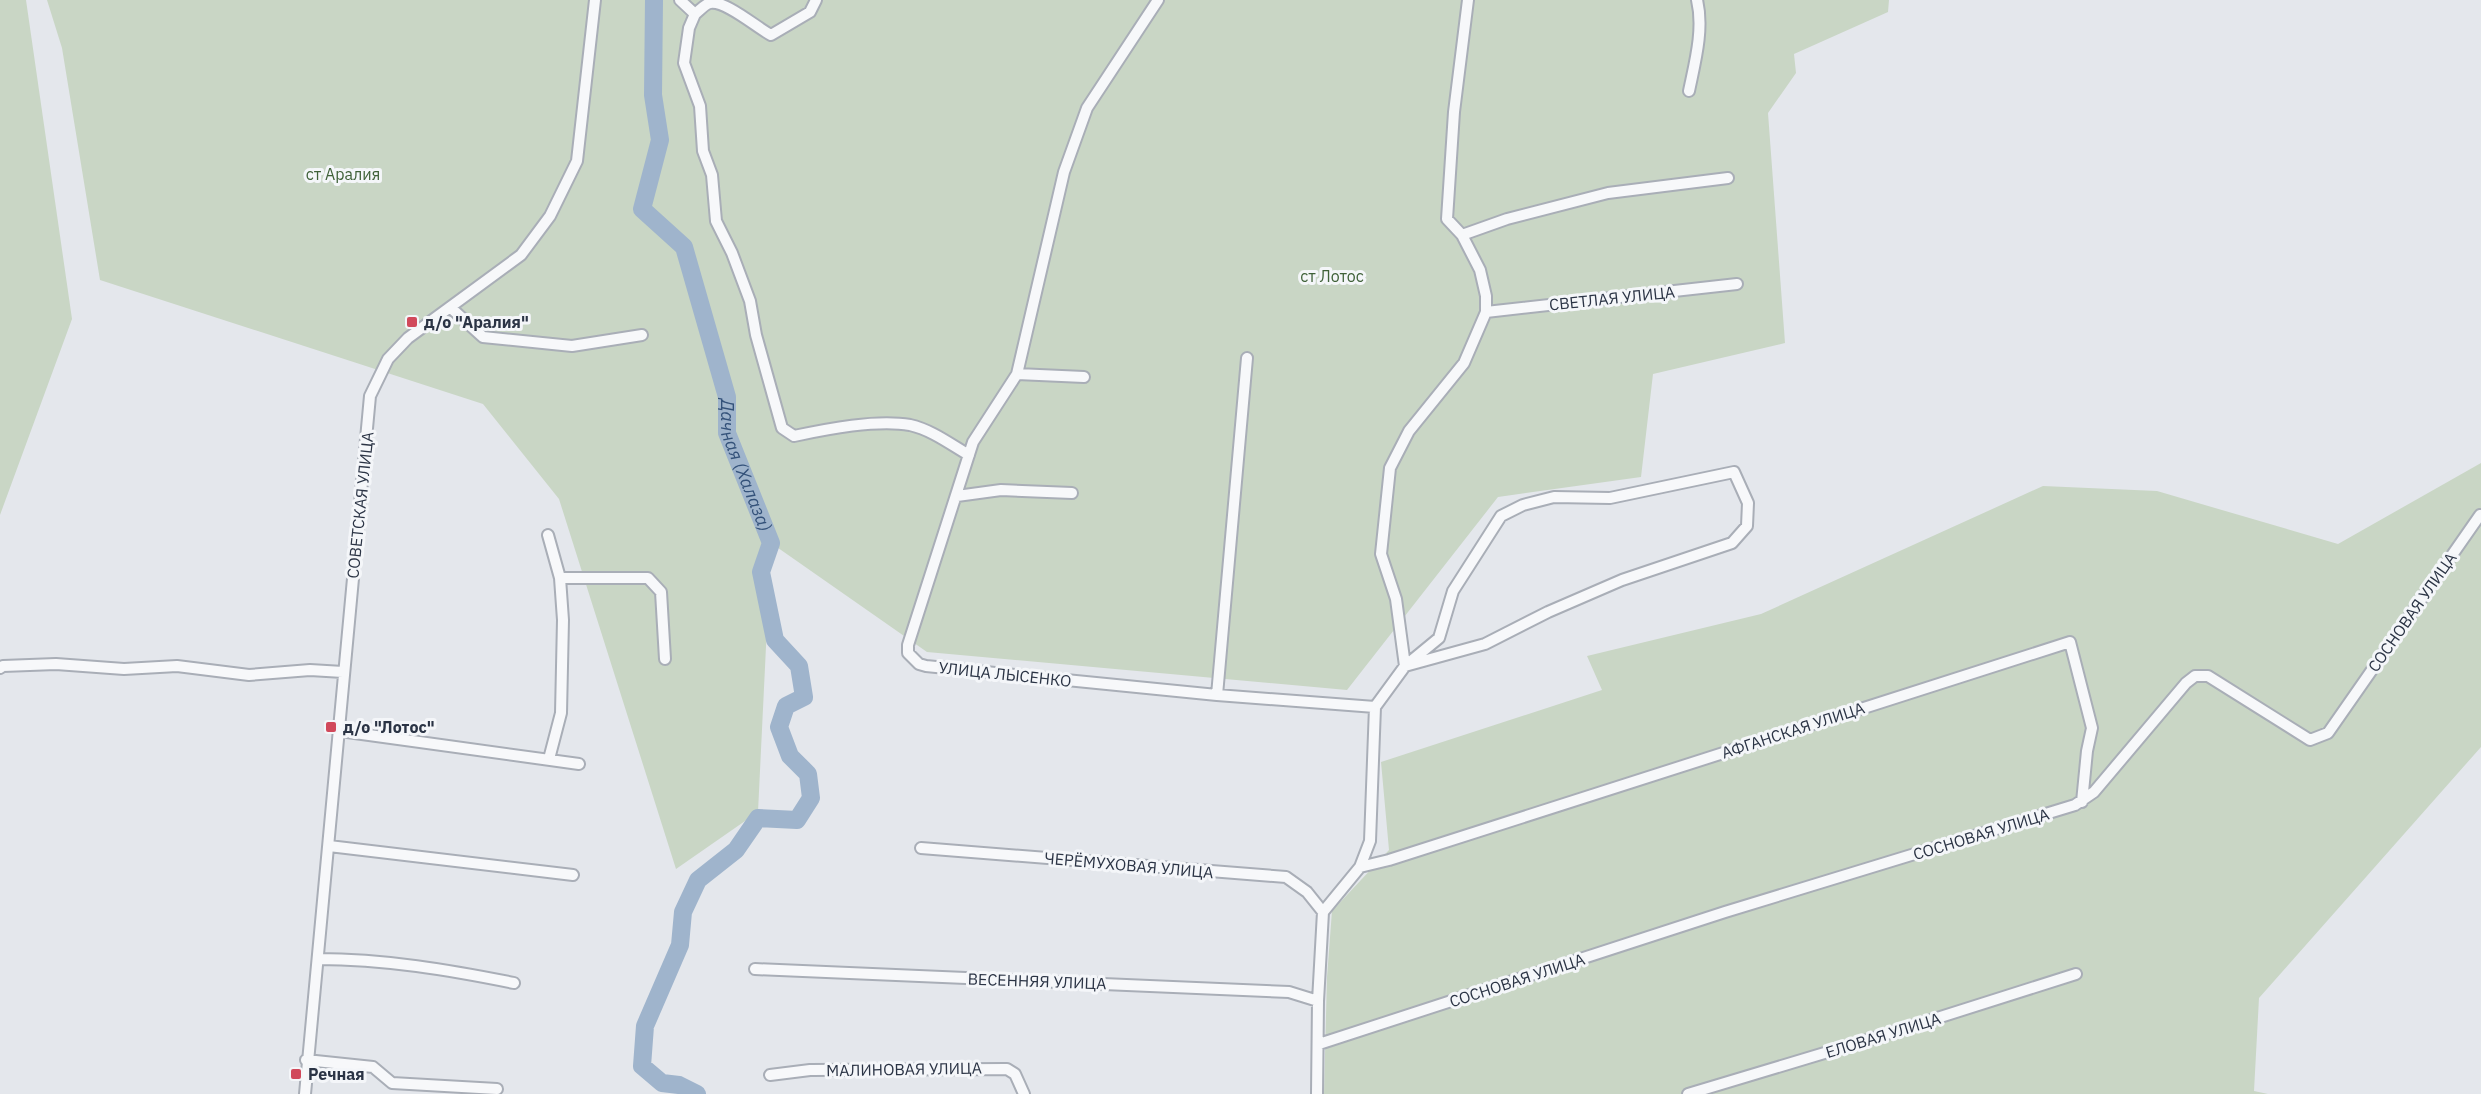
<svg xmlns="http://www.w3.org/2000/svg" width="2481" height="1094" viewBox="0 0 2481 1094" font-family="'IBM Plex Sans',sans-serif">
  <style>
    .green { fill: #c9d6c5 }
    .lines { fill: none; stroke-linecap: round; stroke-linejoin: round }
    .river { stroke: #9fb4cc; stroke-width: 18 }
    .minor-casing { stroke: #a9aeb7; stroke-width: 14 }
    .minor { stroke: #f7f8fa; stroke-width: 10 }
    .poi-dot { fill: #d1495b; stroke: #f4f6f9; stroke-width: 2 }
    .labels { text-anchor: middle; stroke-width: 6; stroke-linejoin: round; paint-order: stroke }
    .park-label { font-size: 16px; fill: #3f6138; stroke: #f4f6f9 }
    .street-label { font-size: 16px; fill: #2b3445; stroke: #f4f6f9 }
    .poi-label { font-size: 16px; font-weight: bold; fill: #2b3445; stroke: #f4f6f9; text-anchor: start }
    .water-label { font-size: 18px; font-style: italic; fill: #34527a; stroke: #f4f6f9 }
  </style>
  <rect width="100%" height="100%" fill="#e4e7ec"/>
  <path class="green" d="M0,0H26L72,319L0,515Z
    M47,0H1889L1888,12L1794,54L1796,73L1768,113L1785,343L1653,374L1641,477L1498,497L1347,690L927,652L771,543L758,812L676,869L559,499L483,404L100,280L62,48Z
    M2481,463V747L2259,998L2254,1091L2268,1094H1324L1327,977L1332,911L1389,850L1381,762L1602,690L1587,656L1761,614L2043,486L2157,491L2338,544Z"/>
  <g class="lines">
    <path class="river" id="s1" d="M654,0L653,95L660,140L642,209L684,247L727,397V433L771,543L761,572L775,640L799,666L804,697L786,706L779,727L790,756L808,774L811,798L797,820L758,818L736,850L698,880L683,912L680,945L645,1026L642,1066L662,1083L679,1085L697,1094"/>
    <g class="minor-casing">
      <path id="minor" d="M680,0L695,14L689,28L684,63L700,106L703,151L712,175L716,221L732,253L750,301L756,335L782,428L794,436C827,429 877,419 910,425C932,430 950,444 969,455
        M1158,0L1087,108L1064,172L1017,374L973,442L908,645V653L919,664L926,666L1217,695L1375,707L1370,841L1360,867L1323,912L1318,1001L1317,1094
        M695,14C699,11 705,4 710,3C725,0 756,27 771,35L810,12L816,0
        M1689,91C1695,62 1704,29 1697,0
        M1462,235L1507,219L1608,193L1728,178
        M451,308L483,337L572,346L642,335
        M1486,312L1737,284
        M1017,374L1084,377
        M1734,472L1748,503L1747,526L1732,543L1622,580L1548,612L1485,644L1405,666L1439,638L1453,591L1501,516L1523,505L1554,497L1610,498Z
        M957,496L1001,490L1072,493
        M548,535L560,578L563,620L561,713L549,759
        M560,578H648L661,592L665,659
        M0,668L3,666L56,664L124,669L177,666L249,675L310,670L343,672
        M1217,695L1247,358
        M1375,707L1405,666L1396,599L1381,554L1390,468L1409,431L1464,363L1486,312V296L1480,270L1462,235L1447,219L1454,112L1468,0
        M340,731L579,764
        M329,846L573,875
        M921,848L1286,877L1307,892L1323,912
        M1360,867L1389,860L2070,642L2092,728L2087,751L2082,802
        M318,959C384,959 450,970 514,983
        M755,969L1289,992L1318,1001
        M1319,1044L1725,912L2075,805L2094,792L2186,683L2195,676H2208L2310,740L2328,733L2480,515
        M306,1060L373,1067L392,1083L497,1089
        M770,1075L810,1070L1007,1069L1015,1074L1024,1094
        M305,1094L370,396L388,359L408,338L521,255L550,216L577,161L595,0
        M1688,1094L1871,1039L2076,974"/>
    </g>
    <use href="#minor" class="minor"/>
  </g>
  <g class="poi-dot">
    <rect x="406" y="316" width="12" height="12" rx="3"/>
    <rect x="325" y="721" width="12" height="12" rx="3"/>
    <rect x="290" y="1068" width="12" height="12" rx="3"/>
  </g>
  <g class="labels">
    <g class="park-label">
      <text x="343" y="180">ст Аралия</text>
      <text x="1332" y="282">ст Лотос</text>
    </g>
    <g class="street-label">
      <text transform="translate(1612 298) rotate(-6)" y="6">СВЕТЛАЯ УЛИЦА</text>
      <text transform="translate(360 505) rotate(-84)" y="6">СОВЕТСКАЯ УЛИЦА</text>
      <text transform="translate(2412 612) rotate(-55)" y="6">СОСНОВАЯ УЛИЦА</text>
      <text transform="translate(1005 674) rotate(6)" y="6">УЛИЦА ЛЫСЕНКО</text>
      <text transform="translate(1793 730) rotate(-18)" y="6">АФГАНСКАЯ УЛИЦА</text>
      <text transform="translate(1981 834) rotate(-17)" y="6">СОСНОВАЯ УЛИЦА</text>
      <text transform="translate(1129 865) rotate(5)" y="6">ЧЕРЁМУХОВАЯ УЛИЦА</text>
      <text transform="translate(1517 980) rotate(-18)" y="6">СОСНОВАЯ УЛИЦА</text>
      <text transform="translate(1037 981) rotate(2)" y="6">ВЕСЕННЯЯ УЛИЦА</text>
      <text transform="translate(1883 1035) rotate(-17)" y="6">ЕЛОВАЯ УЛИЦА</text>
      <text transform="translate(904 1069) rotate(-1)" y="6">МАЛИНОВАЯ УЛИЦА</text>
    </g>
    <g class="poi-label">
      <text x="424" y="328">д/о "Аралия"</text>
      <text x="343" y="733">д/о "Лотос"</text>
      <text x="308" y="1080">Речная</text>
    </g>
    <g class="water-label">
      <text dy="6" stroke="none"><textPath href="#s1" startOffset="496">Дачная (Халаза)</textPath></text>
    </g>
  </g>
</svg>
